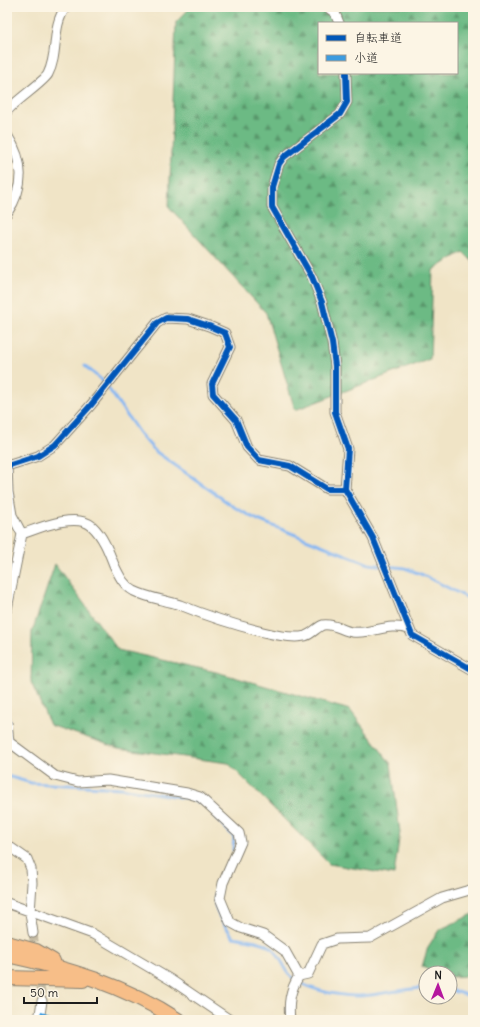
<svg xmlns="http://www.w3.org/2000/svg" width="480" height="1027" viewBox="0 0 480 1027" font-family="Delius,'Klee One',sans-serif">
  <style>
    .forest { fill: url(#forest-firs); stroke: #446b50; fill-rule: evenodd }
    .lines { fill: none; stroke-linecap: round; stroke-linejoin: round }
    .stream { stroke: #86b7f2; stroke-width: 3 }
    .minor-tunnel { stroke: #c6bca4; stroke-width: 9; stroke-dasharray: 9 4.5; stroke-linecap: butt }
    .minor-casing { stroke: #868071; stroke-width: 11 }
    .highway-casing { stroke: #868071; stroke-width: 16 }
    .minor { stroke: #fff; stroke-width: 9 }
    .highway { stroke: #f7be88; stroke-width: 14 }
    .quiet { stroke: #3c9bdf; stroke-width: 5; stroke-dasharray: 10 5; stroke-linecap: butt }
    .cycleway-casing { stroke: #fcf5e5; stroke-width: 8 }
    .cycleway { stroke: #0057b8; stroke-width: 6 }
  </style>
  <defs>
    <pattern id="forest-firs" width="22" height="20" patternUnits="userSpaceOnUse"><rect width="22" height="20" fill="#6cba84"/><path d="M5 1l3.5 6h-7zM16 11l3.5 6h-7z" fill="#58966b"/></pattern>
  </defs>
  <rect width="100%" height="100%" fill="#fcf5e5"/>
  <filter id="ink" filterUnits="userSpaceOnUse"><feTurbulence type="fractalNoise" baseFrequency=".025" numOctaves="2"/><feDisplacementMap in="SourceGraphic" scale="8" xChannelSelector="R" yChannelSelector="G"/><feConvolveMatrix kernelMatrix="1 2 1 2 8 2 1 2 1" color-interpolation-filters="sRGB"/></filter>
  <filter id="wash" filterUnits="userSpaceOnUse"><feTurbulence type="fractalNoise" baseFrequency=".012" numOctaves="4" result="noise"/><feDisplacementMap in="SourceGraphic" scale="16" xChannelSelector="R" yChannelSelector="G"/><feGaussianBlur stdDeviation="0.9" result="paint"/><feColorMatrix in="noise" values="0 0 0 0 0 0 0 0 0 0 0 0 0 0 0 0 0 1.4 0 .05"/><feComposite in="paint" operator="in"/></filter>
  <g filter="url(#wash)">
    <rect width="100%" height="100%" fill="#f0e4c6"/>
    <path class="forest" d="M191,7H473V262L463,252L433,270L430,359L295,410L266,313L169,207L176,22ZM319,23H457V73H319Z
      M55,564L118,650L216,672L350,710L391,764L400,832L394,875L329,864L228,763L118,748L50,725L31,682L32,632Z
      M473,914V973L467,976L450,977V973H436L422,967L428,947L439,930Z"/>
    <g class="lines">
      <path class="stream" d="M85,366L104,382L139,433L155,451L234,507L258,520L369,564L405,568L423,575L468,598H473
        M7,776L31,783L121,788L192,799L204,805
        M215,816L234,837L233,850
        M218,885C209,906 221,920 233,937C243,939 267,941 273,949C285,962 284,975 302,984C322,993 349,998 371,995C390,993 407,988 426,988
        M450,990L473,997"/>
    </g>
  </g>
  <g filter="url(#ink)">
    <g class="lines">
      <path class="minor-tunnel" d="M33,933L42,1001"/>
      <g class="minor-casing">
        <path id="minor" d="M327,7L335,13L339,23
          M346,73L347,102L340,114L284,157L279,164L272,187V207L312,277L322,302L332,343L335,366V412L348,449L345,489L373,538L412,635L473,670
          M7,111C15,101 45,81 48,74C59,53 51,26 66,7
          M7,135C24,161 25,187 7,213
          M7,464L8,492L12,515L22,534L7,609
          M7,466L38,456L55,445L91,405L157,323L166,318L188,319L209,326L225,333L230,347L212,384L213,394L236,420L247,447L259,460L290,466L327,489H345
          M22,534C39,528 76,512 92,526C103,536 109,552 114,565C119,575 123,585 134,591C148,598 165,600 180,605C207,616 235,625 263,632C275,635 293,639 305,636C312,634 317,627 323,625C334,623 343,631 352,632C372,635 387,622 409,629
          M7,722L9,742
          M9,742L55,776L78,782L108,780L187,793L200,797L239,833L241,842L223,883L220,898L230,922L241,928L263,935L285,951L299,976
          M7,845L27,859L31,869L32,883L30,913L33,933
          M7,903L93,934L171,980L230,1020
          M36,1020L40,1014L42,1001
          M290,1020C288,1003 290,990 299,976L308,974L322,944L337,939L370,938L442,898L473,889"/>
      </g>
      <g class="highway-casing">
        <path id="highway" d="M7,943L36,951L53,961
          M7,955C67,968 126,986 178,1020
          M7,978L83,980"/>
      </g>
      <use href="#minor" class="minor"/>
      <use href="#highway" class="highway"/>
      <path class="quiet" d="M40,1014L57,1020"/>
      <g class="cycleway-casing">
        <path id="cycleway" d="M346,73L347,102L340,114L284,157L279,164L272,187V207L312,277L322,302L332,343L335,366V412L348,449L345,489L373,538L412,635L473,670
          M7,464V466L38,456L55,445L91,405L157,323L166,318L188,319L209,326L225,333L230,347L212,384L213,394L236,420L247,447L259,460L290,466L327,489H345"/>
      </g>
      <use href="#cycleway" class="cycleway"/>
    </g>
  </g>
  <rect width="480" height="1027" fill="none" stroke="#fcf5e5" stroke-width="24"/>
  <rect x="318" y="22" width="140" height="52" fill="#fcf5e5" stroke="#a29e95"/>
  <rect x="326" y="35" width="20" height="6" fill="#0057b8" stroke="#a29e95"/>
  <text x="354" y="42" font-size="12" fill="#1c1c1c">自転車道</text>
  <rect x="326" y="55" width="20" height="6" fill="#3c9bdf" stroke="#a29e95"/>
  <text x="354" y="62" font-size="12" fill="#1c1c1c">小道</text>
  <g transform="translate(438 985) rotate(1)"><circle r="19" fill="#fcf5e5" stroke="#a29e95"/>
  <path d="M0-3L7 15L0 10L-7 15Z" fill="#b5179e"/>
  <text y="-6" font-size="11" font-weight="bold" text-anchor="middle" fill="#1c1c1c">N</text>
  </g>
  <path d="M24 997v6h73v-6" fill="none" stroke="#1c1c1c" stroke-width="2"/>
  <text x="30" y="997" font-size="12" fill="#1c1c1c" stroke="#fcf5e5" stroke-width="3" paint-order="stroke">50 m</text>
</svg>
